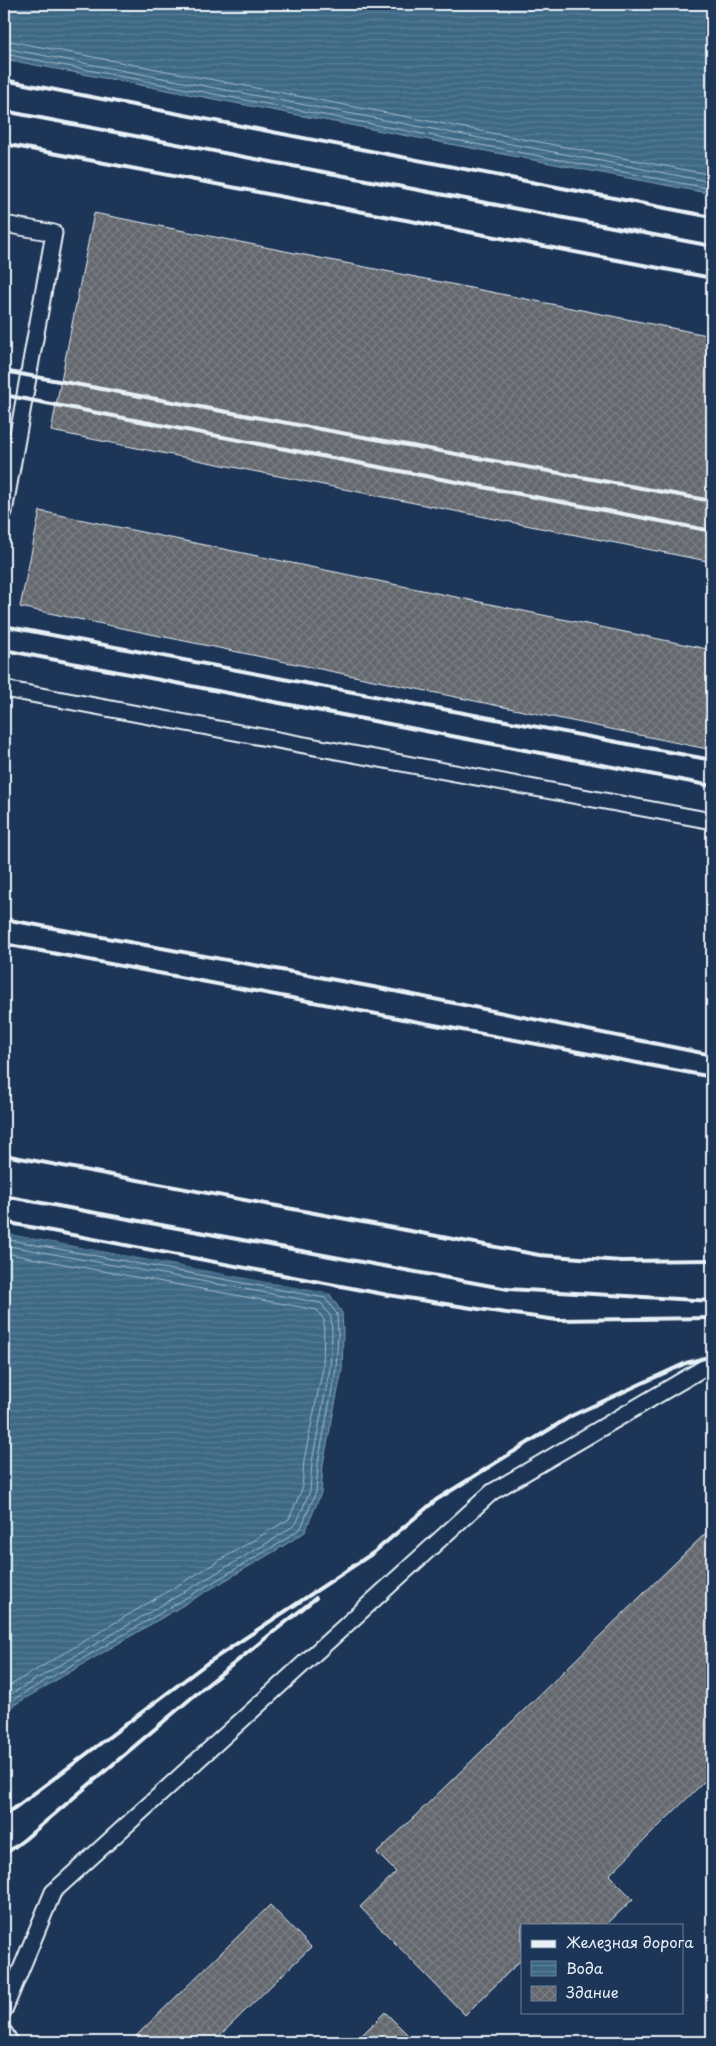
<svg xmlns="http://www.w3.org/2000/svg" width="716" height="2046" viewBox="0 0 716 2046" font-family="'Playpen Sans',sans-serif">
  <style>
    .water { fill: url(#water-rules); stroke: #829fb3 }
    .pier { fill: #1d3557 }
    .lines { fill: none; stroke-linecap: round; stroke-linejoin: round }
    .shore { stroke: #a4bbca; stroke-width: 1 }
    .building { fill: url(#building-cross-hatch); stroke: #e8f1f8 }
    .lane-casing { stroke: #e8f1f8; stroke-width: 19 }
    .lane { stroke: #1d3557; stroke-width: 15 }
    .rail { stroke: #e8f1f8; stroke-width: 4 }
  </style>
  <defs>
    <pattern id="water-rules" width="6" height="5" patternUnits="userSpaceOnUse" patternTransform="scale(1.25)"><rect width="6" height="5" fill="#3e6985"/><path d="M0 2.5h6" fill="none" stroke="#5a7f97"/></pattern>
    <pattern id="building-cross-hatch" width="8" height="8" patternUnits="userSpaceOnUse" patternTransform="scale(1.25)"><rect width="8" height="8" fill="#64686e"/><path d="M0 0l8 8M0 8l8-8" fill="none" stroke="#7a7e83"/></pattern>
  </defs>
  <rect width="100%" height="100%" fill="#1d3557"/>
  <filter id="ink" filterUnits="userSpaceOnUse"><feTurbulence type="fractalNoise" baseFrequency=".02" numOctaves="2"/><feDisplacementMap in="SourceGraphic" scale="10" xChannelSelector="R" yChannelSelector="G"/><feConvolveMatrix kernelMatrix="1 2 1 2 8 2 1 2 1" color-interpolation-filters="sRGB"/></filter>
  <g filter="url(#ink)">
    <path class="water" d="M4,4H712V194L4,59Z
      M4,1233L329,1293L342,1313L343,1332L342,1370L323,1464L321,1493L305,1532L280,1548L4,1711Z"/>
    <path class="pier" d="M4,1231L329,1291L332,1294L4,1233Z"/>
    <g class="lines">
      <path class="shore" d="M4,40L712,175
        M4,48L712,182
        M4,54L712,189
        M4,1239L325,1298L337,1314L338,1333L336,1369L318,1463L316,1492L301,1528L278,1544L4,1705
        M4,1245L321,1303L331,1317L332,1333L330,1368L312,1462L310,1491L296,1524L274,1539L4,1698
        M4,1253L317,1310L324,1320L323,1368L304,1460L302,1489L289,1519L4,1689"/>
    </g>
    <path class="building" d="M94,213L712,336V562L51,431Z
      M40,511L712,650V750L20,607Z
      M712,1527V1774L609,1875L633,1899L606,1925H522V1959L465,2015L360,1907L396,1872L377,1853Z
      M270,1905L311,1947L213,2042H140L135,2037Z
      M385,2012L415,2042H355Z"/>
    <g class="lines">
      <g class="lane-casing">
        <path id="lane" d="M4,224L54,233L4,512
          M4,689L712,821
          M4,2010L53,1892L492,1492L707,1366L712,1365
          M4,2032L10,2042"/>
      </g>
      <use href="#lane" class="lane"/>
      <path class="rail" d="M4,80L712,217
        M4,111L712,246
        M4,144L712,278
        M4,371L712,501
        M4,395L712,531
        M4,626L712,760
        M4,650L712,786
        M4,919L379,988L712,1055
        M4,944L712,1077
        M4,1155L539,1255L621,1261L712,1260
        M4,1196L508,1289L712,1301
        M4,1222L388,1295L478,1309L557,1320L712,1318
        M4,1816L206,1664L373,1553L436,1500L571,1416L686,1363L712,1356
        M4,1855L25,1839L202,1689L316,1598"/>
    </g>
  </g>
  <rect width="716" height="2046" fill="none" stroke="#1d3557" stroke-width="20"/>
  <rect x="10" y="10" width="696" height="2026" fill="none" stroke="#e8f1f8" stroke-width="2" filter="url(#ink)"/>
  <rect x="521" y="1924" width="162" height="90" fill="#1d3557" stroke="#6e8097"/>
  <rect x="531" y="1940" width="25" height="8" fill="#e8f1f8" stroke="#6e8097"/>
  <text x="566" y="1948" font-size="15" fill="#e8f1f8">Железная дорога</text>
  <rect x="531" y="1961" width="25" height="15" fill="url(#water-rules)" stroke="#6e8097"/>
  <text x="566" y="1974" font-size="15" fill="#e8f1f8">Вода</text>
  <rect x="531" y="1986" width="25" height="15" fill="url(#building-cross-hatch)" stroke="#6e8097"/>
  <text x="566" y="1998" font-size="15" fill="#e8f1f8">Здание</text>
</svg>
